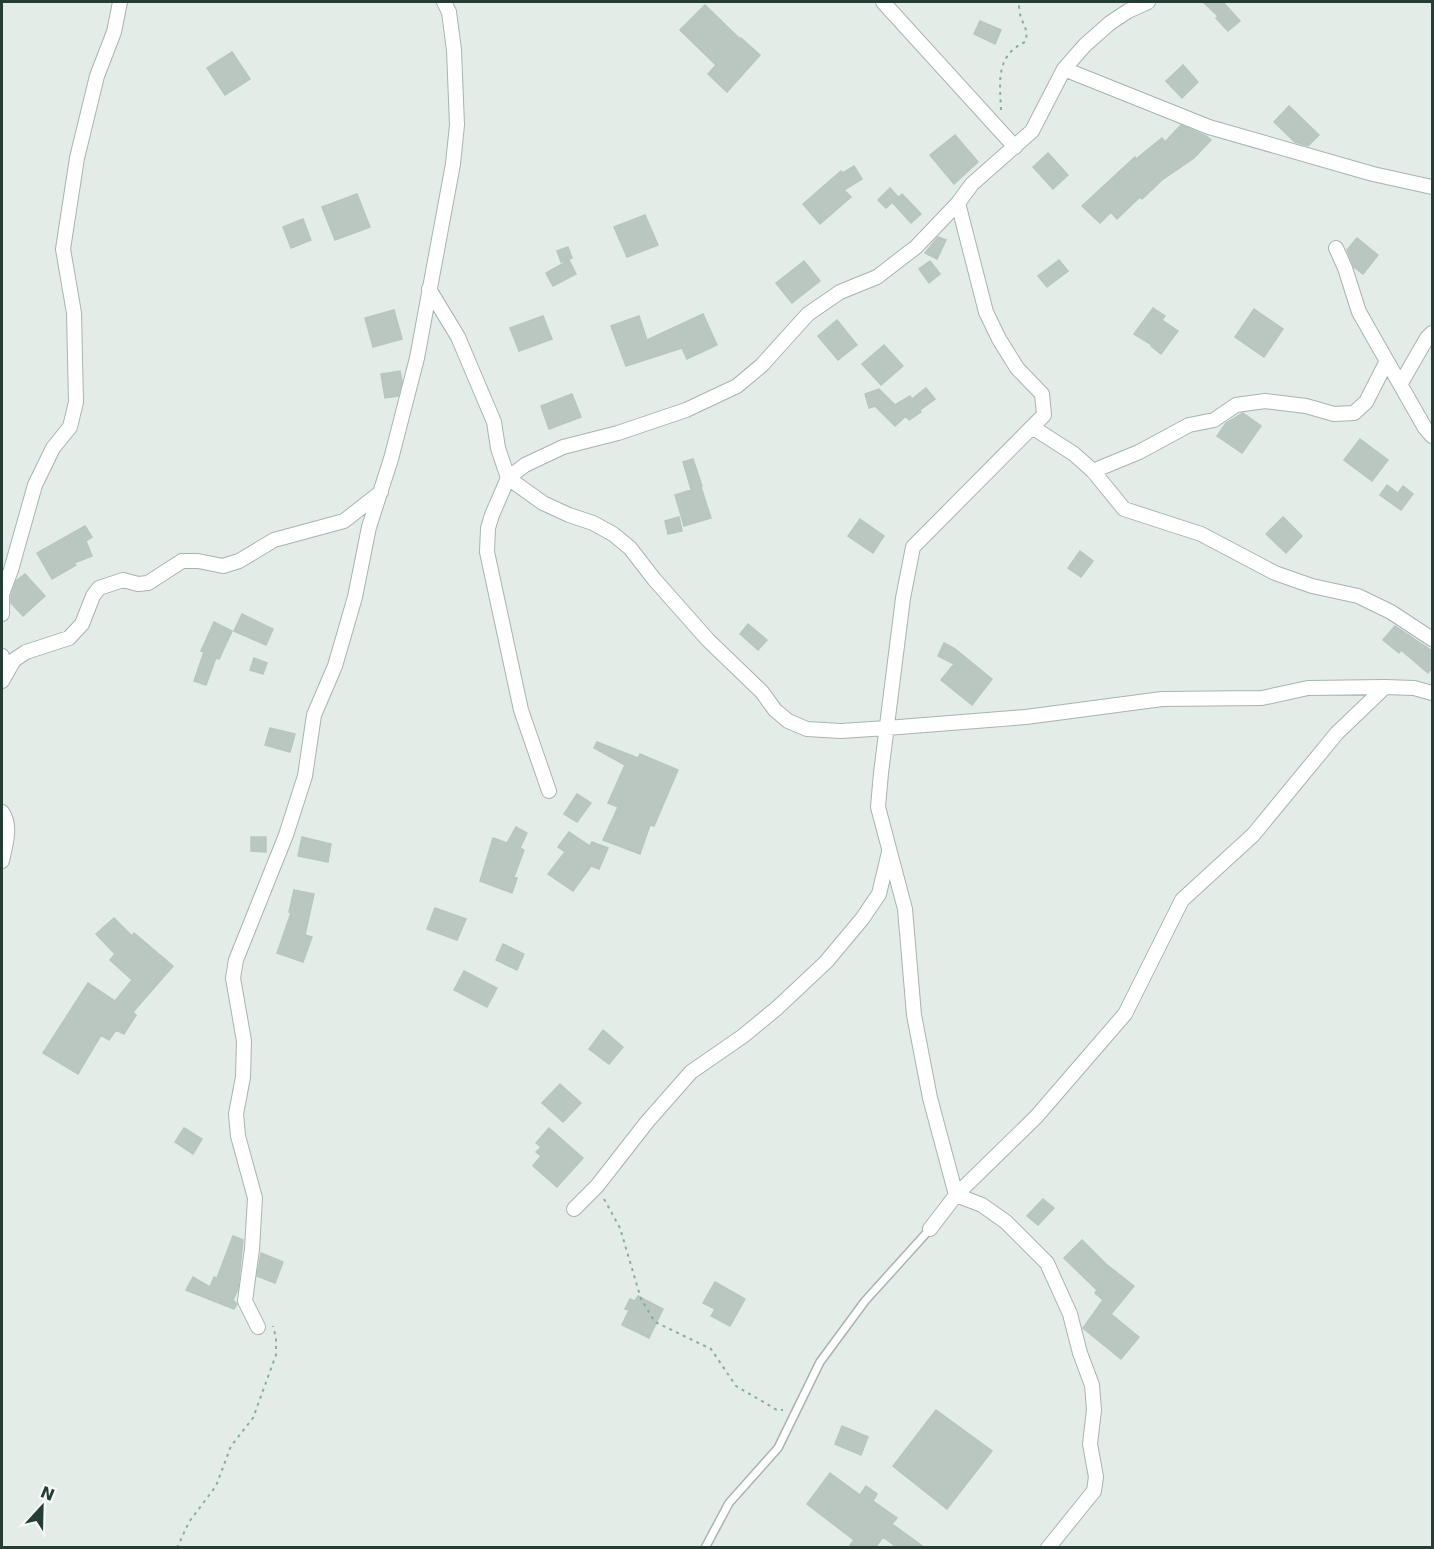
<svg xmlns="http://www.w3.org/2000/svg" width="1434" height="1549" viewBox="0 0 1434 1549" font-family="'DejaVu Sans',sans-serif">
  <style>
    .building { fill: #bac7c1; stroke: #b7c6bf; stroke-width: 1.5 }
    .lines { fill: none; stroke-linecap: round; stroke-linejoin: round }
    .lane-casing { stroke: #a7b4af; stroke-width: 10 }
    .street-casing { stroke: #a7b4af; stroke-width: 16 }
    .path { stroke: #87ad9f; stroke-width: 2; stroke-dasharray: 3 4.5; stroke-linecap: butt }
    .lane { stroke: #fff; stroke-width: 7 }
    .street { stroke: #fff; stroke-width: 14 }
  </style>
  <rect width="100%" height="100%" fill="#e4ece8"/>
  <path class="building" d="M1203,2H1223L1240,21L1228,31L1216,18L1218,16Z
    M705,5L740,39L741,38L760,55L727,92L708,74L716,65L680,30Z
    M980,21L1001,30L995,44L974,34Z
    M232,52L250,79L225,95L207,68Z
    M1183,65L1198,82L1182,98L1166,81Z
    M1289,106L1319,135L1308,146L1295,142L1274,122Z
    M1181,125L1206,136L1211,140L1194,158L1162,180L1142,199L1140,197L1117,219L1111,212L1100,223L1082,206L1135,157L1136,159L1162,138L1165,142Z
    M955,135L978,162L954,184L930,155Z
    M1048,153L1068,175L1053,189L1033,167Z
    M854,166L862,179L844,190L851,197L820,224L803,204L841,171L843,173Z
    M890,188L898,197L886,208L878,200Z
    M357,194L370,227L335,240L322,207Z
    M902,194L921,214L911,223L893,203Z
    M645,215L658,245L627,257L614,227Z
    M303,219L311,240L291,248L283,227Z
    M938,237L946,240L937,259L925,253Z
    M1357,238L1378,255L1363,274L1354,267L1347,250Z
    M568,247L572,258L561,262L557,251Z
    M569,260L576,274L553,286L546,273Z
    M1059,260L1068,271L1047,287L1038,276Z
    M804,261L820,281L792,303L776,283Z
    M930,261L940,274L929,283L919,269Z
    M1153,308L1165,316L1162,320L1178,331L1161,354L1151,346L1152,345L1134,334Z
    M1254,309L1283,329L1264,357L1235,337Z
    M394,310L402,339L373,347L365,318Z
    M703,314L717,345L687,359L682,348L626,366L611,326L639,316L647,340Z
    M543,316L552,339L519,351L510,328Z
    M837,320L857,345L838,360L818,336Z
    M884,345L903,366L881,385L862,364Z
    M400,371L402,382L398,396L385,398L381,374Z
    M926,388L935,399L920,410L921,412L909,420L906,416L895,426L875,406L869,408L865,394L879,389L895,405L910,396L912,399Z
    M572,394L581,417L549,429L541,406Z
    M1243,413L1261,426L1242,453L1217,436L1226,423Z
    M1360,439L1388,460L1372,481L1344,460Z
    M693,459L702,486L691,489L683,462Z
    M1387,485L1398,493L1403,486L1413,494L1401,510L1380,495Z
    M701,487L711,518L684,526L675,495Z
    M679,517L682,531L668,534L665,521Z
    M1283,517L1302,536L1286,553L1266,534Z
    M860,519L884,536L873,553L848,536Z
    M85,526L92,537L86,541L92,556L74,563L76,565L52,579L37,553Z
    M1080,551L1093,561L1081,577L1068,568Z
    M25,574L45,596L23,616L11,603V596L16,581Z
    M242,614L273,629L266,645L234,631Z
    M214,622L232,631L219,659L216,658L206,685L194,681L204,652L201,651Z
    M748,624L767,640L758,650L740,634Z
    M1395,626L1432,651V668L1428,673L1401,650L1399,653L1383,640Z
    M944,643L955,649L992,679L972,705L941,680L954,664L938,656Z
    M254,658L267,663L263,674L250,670Z
    M270,728L295,734L290,752L265,745Z
    M597,742L638,758L640,754L678,770L654,826L650,825L640,854L603,840L618,807L608,803L625,765L594,748Z
    M577,794L591,803L577,822L564,814Z
    M516,827L527,833L520,848L524,850L514,877L517,878L512,893L480,881L493,838L507,843Z
    M569,832L590,846L592,842L608,848L599,869L591,866L573,891L548,874L565,852L558,847Z
    M251,837H266V852L251,851Z
    M302,837L331,844L328,862L298,856Z
    M294,890L314,894L305,935L312,937L303,962L277,953L291,913L289,912Z
    M435,908L466,919L457,940L427,929Z
    M114,918L132,936L134,933L173,966L133,1012L136,1015L124,1034L116,1030L109,1040L101,1035L78,1074L43,1053L88,983L115,1001L132,980L110,960L115,954L96,934Z
    M503,944L524,954L517,970L496,960Z
    M464,971L497,988L487,1007L454,990Z
    M603,1030L623,1047L609,1064L589,1049Z
    M560,1084L581,1103L563,1122L542,1103Z
    M184,1128L202,1139L193,1154L175,1142Z
    M549,1128L583,1158L557,1187L533,1166L541,1156L536,1152L541,1147L536,1143Z
    M1043,1199L1054,1208L1038,1225L1027,1216Z
    M233,1236L243,1240L238,1289L233,1300L237,1304L234,1309L186,1290L193,1277L210,1287L214,1277L217,1278Z
    M1082,1240L1106,1264L1134,1286L1111,1314L1139,1337L1121,1359L1083,1328L1103,1300L1095,1293L1097,1290L1064,1258Z
    M261,1253L283,1262L275,1283L257,1276Z
    M715,1282L745,1299L730,1326L711,1316L715,1309L703,1303Z
    M638,1296L663,1309L649,1338L622,1325L629,1310L625,1309L630,1299L635,1301Z
    M936,1410L992,1451L947,1509L893,1466Z
    M842,1426L868,1437L861,1455L835,1444Z
    M830,1473L860,1495L866,1486L877,1494L873,1501L897,1518L892,1524L925,1548H898L883,1537L875,1548H848L854,1540L807,1504Z"/>
  <g class="lines">
    <g class="lane-casing">
      <path id="lane" d="M705,1548L729,1503L778,1448L820,1362L865,1301L930,1229"/>
    </g>
    <g class="street-casing">
      <path id="street" d="M883,2L1015,147
        M1064,69L1209,127L1373,174L1432,187
        M1336,248L1345,268L1359,312L1425,428L1432,436
        M429,289L458,337L494,422L498,448L508,478L543,503L569,515L593,523L613,534L630,548L654,579L708,640L762,692L775,710L788,721L807,729L841,731L887,728L1026,717L1162,699L1262,698L1308,688L1385,687
        M1401,383L1427,338L1432,333
        M1032,427L1074,454L1093,471L1124,509L1201,534L1275,573L1312,586L1358,596L1391,612L1432,639
        M1093,471L1139,452L1189,425L1214,420L1236,405L1265,401L1306,406L1334,414L1354,413L1366,402L1387,361
        M2,594L11,570L35,485L53,448L70,427L76,402L74,313L63,249L77,158L97,76L114,32L120,2
        M2,614V593
        M2,656V681
        M2,681L14,660L26,652L69,638L82,624L93,596L99,588L123,580L138,584L148,583L182,561H198L223,566L239,561L274,540L344,521L381,492
        M549,791L521,710L487,552L488,528L492,515L508,478L525,465L563,447L618,433L686,410L737,386L762,365L808,314L840,292L877,277L916,247L958,203
        M2,812C12,826 5,846 2,861
        M574,1209L597,1186L647,1122L691,1072L743,1036L777,1008L826,962L862,919L879,894L889,852
        M930,1229L956,1195L930,1098L914,1015L905,909L878,807L881,773L903,598L913,547L1044,415L1042,394L1017,368L999,339L986,312L958,203L972,184L1032,131L1064,69L1085,45L1110,23L1128,11L1148,2
        M258,1327L245,1301L252,1249L255,1198L238,1136L236,1114L243,1077L244,1041L233,978L236,960L286,835L305,776L314,715L335,666L355,597L369,527L391,459L417,358L453,164L457,125L454,50L449,12L444,2
        M1048,1548L1094,1491L1096,1477L1090,1444L1094,1410L1092,1385L1080,1353L1070,1314L1047,1263L1006,1222L982,1205L956,1195L1036,1117L1125,1014L1182,900L1253,835L1337,733L1385,687L1414,688L1432,693"/>
    </g>
    <path class="path" d="M1001,110C1000,82 995,56 1025,42C1029,31 1024,27 1021,17C1019,13 1019,6 1019,2
      M604,1199L620,1228L641,1299L655,1322L711,1349L736,1386L777,1410H783
      M177,1548L189,1522L216,1486L231,1446L253,1418L276,1355V1338L273,1326"/>
    <use href="#lane" class="lane"/>
    <use href="#street" class="street"/>
  </g>
  <rect width="1434" height="1549" fill="none" stroke="#253d35" stroke-width="6"/>
  <g transform="translate(42 1507) rotate(22)" stroke="#f5f9f7" stroke-width="4.5" paint-order="stroke">
  <path d="M0-4.5L10 22L0 15L-10 22Z" fill="#253d35"/>
  <text y="-9" font-size="16" font-weight="bold" text-anchor="middle" fill="#253d35">N</text>
  </g>
</svg>
